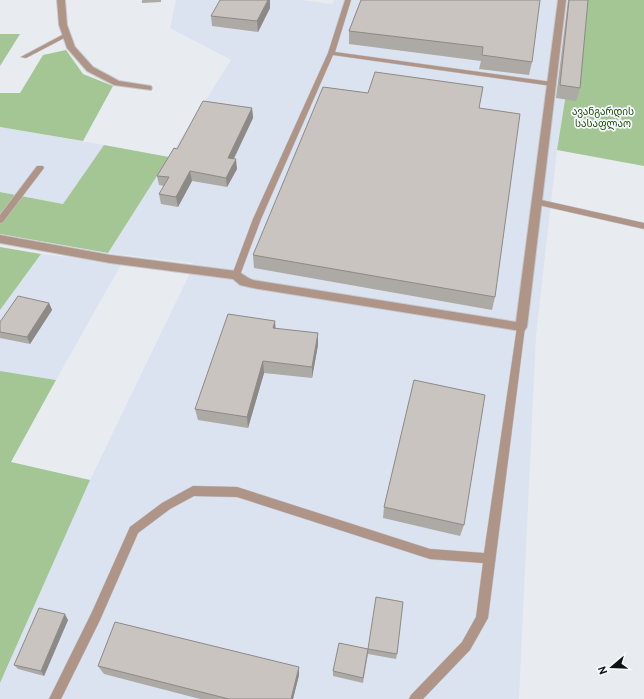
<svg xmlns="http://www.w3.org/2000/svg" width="644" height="699" viewBox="0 0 644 699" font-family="Overpass,'Noto Sans Georgian',sans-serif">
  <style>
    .built { fill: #dce3f0 }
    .green { fill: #a3c694 }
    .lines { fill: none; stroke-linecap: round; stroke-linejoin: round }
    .lane-casing { stroke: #c6c9ce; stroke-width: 1 }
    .street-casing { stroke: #c6c9ce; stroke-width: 2 }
    .lane { fill: #af9488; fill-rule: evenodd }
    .street { fill: #af9488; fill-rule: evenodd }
    .wall { fill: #ada9a5 }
    .shaded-wall { fill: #8d8986 }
    .building { fill: #c9c4c0; stroke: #8d8986 }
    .labels { text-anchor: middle; stroke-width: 3.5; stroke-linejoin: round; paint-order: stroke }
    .far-park-label { font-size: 10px; fill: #204d02; stroke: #f6f9ff }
  </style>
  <rect width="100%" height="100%" fill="#e8ecf1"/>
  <path class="built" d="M176,0H302L332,4L334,0H581L557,150L536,336L519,699H0V683L90,480L189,275L193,263L108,253L231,60L170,28Z
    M0,127L104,145L63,204L0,192Z
    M41,254L122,263L56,380L0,371V310Z"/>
  <path class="green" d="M581,0H644V166L557,150Z
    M0,34H20L0,66Z
    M66,50L83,74L113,86L83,141L0,127V93H20L43,55Z
    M104,145L169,157L108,253L0,234V192L63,204Z
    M0,247L41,254L0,310Z
    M0,371L56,380L11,462L90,480L0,683Z"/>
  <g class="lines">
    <g class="lane-casing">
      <path id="lane" d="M345,0H351L335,52L552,82L555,84L552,86L333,55L261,219L240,275L239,277H233L232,275L253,219L328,53Z
        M66,33L68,34V36L26,58L21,57Z
        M37,166H43L44,168L3,222L0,223V215Z
        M537,199L644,223V229L534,204L533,202Z
        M521,324L525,327L488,618L470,650L423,699H409L411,695L462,642L476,617L483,563L430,559L237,497L194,496L170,509L138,533L100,620L61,699H49L92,612L130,527L162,503L193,486L237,487L430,549L484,553L517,327Z"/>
    </g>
    <g class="street-casing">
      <path id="street" d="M57,0H65L67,25L75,47L93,67L119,81L151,86L152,88L151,90L114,85L87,71L67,48L59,25Z
        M558,0H566L527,327L525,330L521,331L253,288L240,285L233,279L110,263L0,243V235L110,255L236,271C243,273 246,278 253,280L516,322Z"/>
    </g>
    <use href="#lane" class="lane"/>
    <use href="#street" class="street"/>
  </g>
  <path class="wall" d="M142,0H161V2L142,3Z
    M361,0L532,62L529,75L479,69L481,61L349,44V31Z
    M568,0H588L580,88L576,101L556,98Z
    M270,8L258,32L212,26L211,16Z
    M252,108L253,118L234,159L237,169L227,187L192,181L178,207L161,204L159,194L164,186L159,185L157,176L177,149Z
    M479,108L495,297L492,310L254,268L253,255Z
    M49,303L52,310L30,344L0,338V322Z
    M276,329L318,333V345L312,378L264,373L248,428L198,420L195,409Z
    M384,507L464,525L460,536L383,518Z
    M68,620L44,676L18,669L14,665Z
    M368,649L397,654L396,659L368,654L363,683L333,676V671Z
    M98,666L299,675L293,699H200L104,674Z"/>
  <path class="shaded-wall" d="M268,0H270V8L258,32L257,21Z
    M252,108L253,118L229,168L228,158Z
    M236,159L237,169L227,187L226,178Z
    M190,171L192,181L178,207L176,197Z
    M49,303L52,310L30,344L27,337Z
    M275,321L276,333L273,328Z
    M318,333V345L312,378V367Z
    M263,361L264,373L248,428L247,417Z
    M65,614L68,620L44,676L41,671Z
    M299,667V675L293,699H291Z"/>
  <path class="building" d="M220,0H268L257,21L211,16Z
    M361,0H540L532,62L482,55L483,47L349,31Z
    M569,0H588L580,88L560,85Z
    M375,72L483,87L479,108L520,114L495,297L253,255L323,87L368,93Z
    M203,101L252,108L228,158L236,159L226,178L190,171L176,197L159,194L169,177L157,176L174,148L177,149Z
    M18,296L49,303L27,337L0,332V322Z
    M228,314L275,321L273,328L318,333L312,367L263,361L247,417L195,409Z
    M414,380L485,395L464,525L384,507Z
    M376,597L403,602L397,654L368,649Z
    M39,608L65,614L41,671L14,665Z
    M115,622L299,667L291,699H229L98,666Z
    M339,643L368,649L363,678L333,671Z"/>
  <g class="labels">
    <g class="far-park-label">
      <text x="603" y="115">ავანგარდის<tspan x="603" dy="12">სასაფლაო</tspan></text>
    </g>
  </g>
  <g transform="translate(612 667) rotate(251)" stroke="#f6f9ff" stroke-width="3" paint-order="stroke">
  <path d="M0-3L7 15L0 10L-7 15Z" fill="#111214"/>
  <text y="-6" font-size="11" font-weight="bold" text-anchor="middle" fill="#111214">N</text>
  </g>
</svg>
